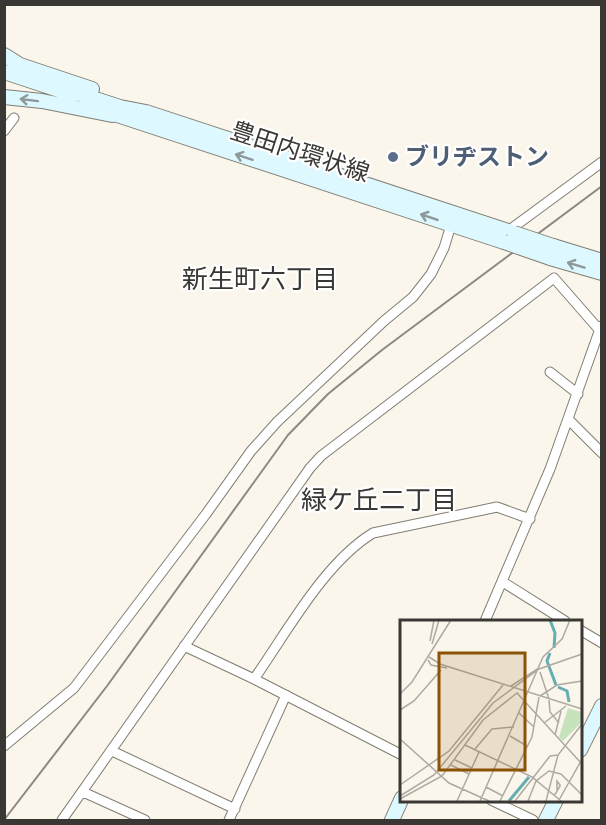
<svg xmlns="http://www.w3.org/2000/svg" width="606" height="825" viewBox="0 0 606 825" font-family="Spectral,'Noto Sans JP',serif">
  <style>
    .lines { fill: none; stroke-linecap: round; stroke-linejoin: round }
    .street-casing { stroke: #817e73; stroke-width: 11 }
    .secondary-casing { stroke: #817e73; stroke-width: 16 }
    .street { stroke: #fff; stroke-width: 9 }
    .secondary { stroke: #ddf8fe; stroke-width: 14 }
    .rail { stroke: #8c8982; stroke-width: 2 }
    .secondary-bridge-casing { stroke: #817e73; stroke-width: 16; stroke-linecap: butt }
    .secondary-bridge { stroke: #ddf8fe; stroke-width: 14 }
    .oneway { stroke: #8c9899 }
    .service-dot { fill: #5c6f8a; stroke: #fff; stroke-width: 2 }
    .labels { text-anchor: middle; stroke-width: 4.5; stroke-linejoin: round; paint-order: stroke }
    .street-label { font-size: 24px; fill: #3a3834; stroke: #fff }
    .service-label { font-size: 24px; font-weight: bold; fill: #4e5e75; stroke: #fff; text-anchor: start }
    .neighbourhood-label { font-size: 26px; fill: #3a3834; stroke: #fff }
    .inset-river { fill: none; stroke: #65aeb2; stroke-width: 3 }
    .inset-road { fill: none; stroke: #aeaaa2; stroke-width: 1.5 }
    .view { fill: #8a5305; fill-opacity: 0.15; stroke: #8a5305; stroke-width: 3 }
    .inset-edge { fill: none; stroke: #3a3834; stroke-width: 3 }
  </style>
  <rect width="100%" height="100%" fill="#fbf6eb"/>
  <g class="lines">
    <g class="street-casing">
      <path id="street" d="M4,131L14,118
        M508,231L602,162
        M550,372L578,394
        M568,419L602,453
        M503,582L565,621
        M485,621L550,469L601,326
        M580,630L602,643
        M184,646L254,679L402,755
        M254,679C287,632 324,563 373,533L497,507L530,519
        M4,746L74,688L206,514L251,451L277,422L384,321L413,297L431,274L444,248L451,225
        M112,751L235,809
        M83,792L145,820
        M491,800L533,820
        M62,820L310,468L321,456L554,278L602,333
        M229,820L286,695"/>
    </g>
    <g class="secondary-casing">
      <path id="secondary" d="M4,55L20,65L92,89
        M4,72L68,93L80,94L120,107L146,112L514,233
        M4,97L42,101L112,115
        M105,111L504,242
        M553,246L602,261
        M550,258L602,273
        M580,750L602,706
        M392,820L402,798
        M546,820L556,800"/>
    </g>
    <use href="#street" class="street"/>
    <use href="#secondary" class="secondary"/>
    <path class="rail" d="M4,820L107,686L288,435L328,394L382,350L602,186"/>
    <g class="secondary-bridge-casing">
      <path id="secondary-bridge" d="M514,233L553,246
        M504,242L550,258"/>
    </g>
    <use href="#secondary-bridge" class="secondary-bridge"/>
  </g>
  <defs><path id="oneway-shaft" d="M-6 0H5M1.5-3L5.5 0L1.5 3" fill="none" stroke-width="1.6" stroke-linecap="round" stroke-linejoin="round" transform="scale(1.5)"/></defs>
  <g class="oneway">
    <use href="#oneway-shaft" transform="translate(29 100) rotate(-173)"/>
    <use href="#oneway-shaft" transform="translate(244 157) rotate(-162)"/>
    <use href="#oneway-shaft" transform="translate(429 217) rotate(-161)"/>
    <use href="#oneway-shaft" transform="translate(576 265) rotate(-163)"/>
  </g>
  <circle class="service-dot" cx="393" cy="157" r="6"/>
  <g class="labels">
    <g class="street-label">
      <text transform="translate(300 152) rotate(18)" y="8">豊田内環状線</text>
    </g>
    <g class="service-label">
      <text x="405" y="165">ブリヂストン</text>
    </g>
    <g class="neighbourhood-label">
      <text x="260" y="288">新生町六丁目</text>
      <text x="379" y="509">緑ケ丘二丁目</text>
    </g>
  </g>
  <g transform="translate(400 620)">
    <rect width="182" height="182" fill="#fbf6eb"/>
    <path d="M168,88L181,92V103L163,121L159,117Z" fill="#c7e3bc"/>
    <path class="inset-river" d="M150,0L155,13L154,28M150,33L147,41L156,65M158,67L167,71L169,82M109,181L129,157"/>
    <path class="inset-road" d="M30,21L34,0M32,24L39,0M29,37L40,44L182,89M28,40L31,45L47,48M140,52L149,79M111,66L139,48M0,74L12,62L51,0M140,76L157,65L182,61M149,80L150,92L159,103M0,90L14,81L41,50M119,93L134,107M144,103L166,86M155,115L161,91M110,116L127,126M0,119L49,163L89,181M65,125L132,157L161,181M75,129L92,109L114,107M55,140L72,148M51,145L69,154M0,165L49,131L103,65M86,167L103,176M154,175L156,173L157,171L160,166V165L157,161V171M0,176L34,155L93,83L139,49L182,34M0,179L42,156L83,100L117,73L182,144M159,180L181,141M57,181L79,132M80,181L143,37L162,19L170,0M100,181L132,117L139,77M115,181L150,136L158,135M128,181L136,161L149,151L161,154L182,175M146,181L158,135L182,104"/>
    <path class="view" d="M39,33H125V150H39Z"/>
    <rect width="182" height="182" class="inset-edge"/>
  </g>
  <rect width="606" height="825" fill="none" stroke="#3a3834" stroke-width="12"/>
</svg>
